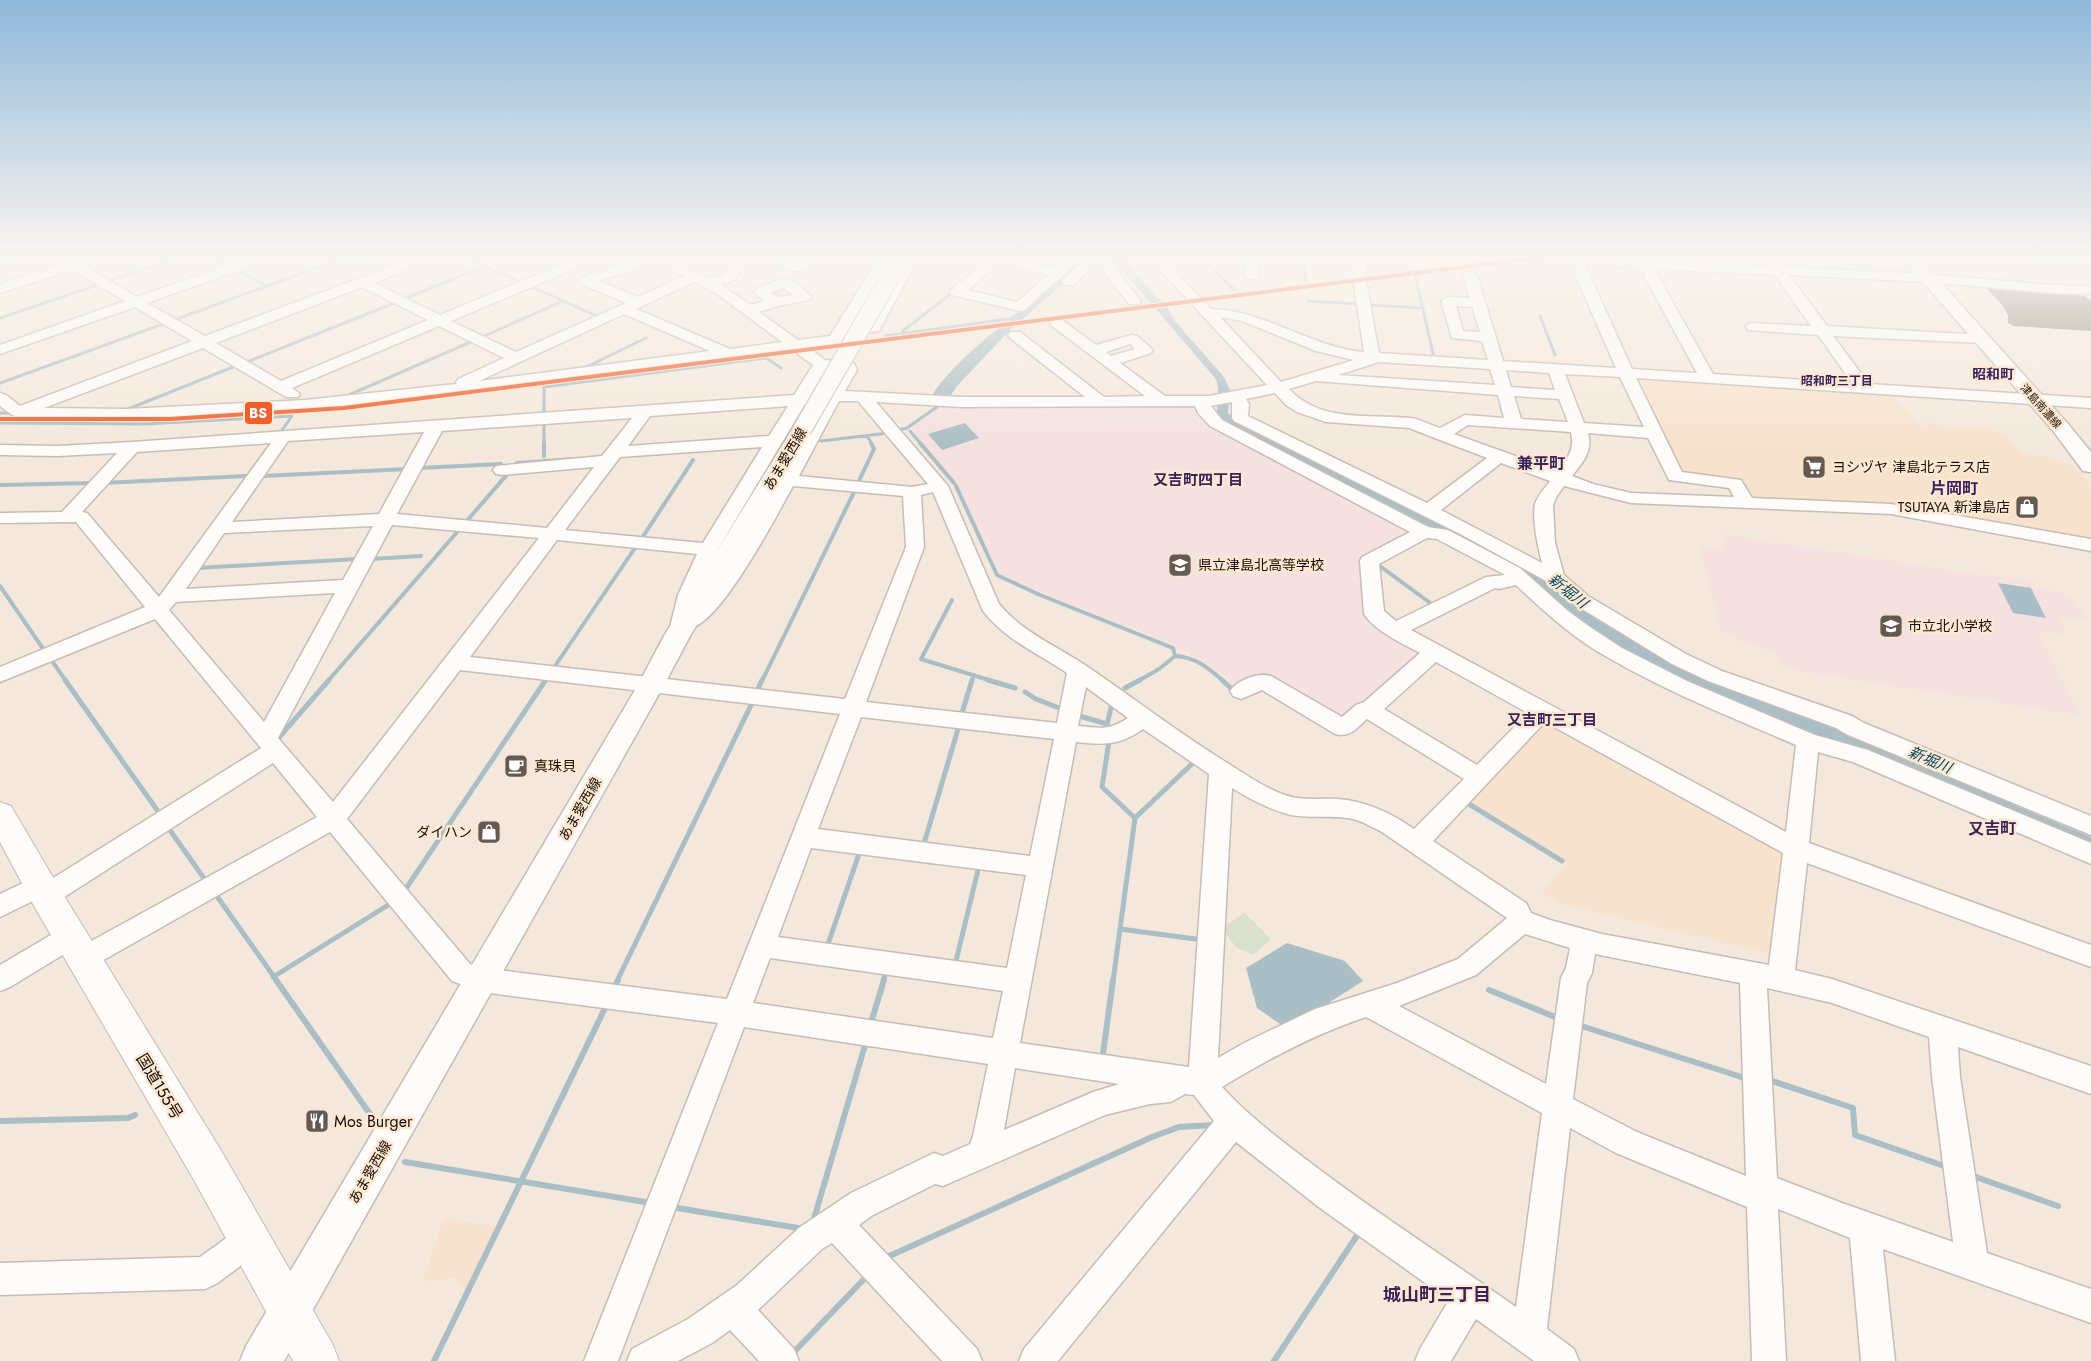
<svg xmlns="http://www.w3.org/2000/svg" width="2091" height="1361" viewBox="0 0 2091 1361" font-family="Jost,'Noto Sans JP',sans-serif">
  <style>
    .built { fill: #f7e2cd }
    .education { fill: #f4e1e0 }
    .green { fill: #d9e0d0 }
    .water { fill: #aabec5 }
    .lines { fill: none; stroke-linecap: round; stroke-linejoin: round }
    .stream-far3 { stroke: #aabec5; stroke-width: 3 }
    .stream-far2 { stroke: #aabec5; stroke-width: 4 }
    .stream-far1 { stroke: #aabec5; stroke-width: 5 }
    .stream { stroke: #aabec5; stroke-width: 6 }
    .building { fill: #948b82 }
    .minor-casing { stroke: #c6bcb3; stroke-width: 3 }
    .major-casing { stroke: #c6bcb3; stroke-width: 3 }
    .highway-casing { stroke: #c6bcb3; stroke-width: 2 }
    .minor { fill: #fdfcfa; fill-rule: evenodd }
    .major { fill: #fdfcfa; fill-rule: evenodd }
    .highway { fill: #fdfcfa; fill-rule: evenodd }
    .major-bridge-casing { stroke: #c6bcb3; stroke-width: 20; stroke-linecap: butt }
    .major-bridge { stroke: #fdfcfa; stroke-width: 18 }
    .rail-1-casing { stroke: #ffe8d2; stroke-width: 6 }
    .rail-1 { stroke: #f05f2c; stroke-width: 4 }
    .labels { text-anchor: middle; stroke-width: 5; stroke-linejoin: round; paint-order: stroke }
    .far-street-label { font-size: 11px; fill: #160e07; stroke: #ffe8d2 }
    .far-neighbourhood-label { font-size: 12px; font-weight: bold; fill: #39235d; stroke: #ffe8d2 }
    .far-quarter-label { font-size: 14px; font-weight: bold; fill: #39235d; stroke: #ffe8d2 }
    .street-label { font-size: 14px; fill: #160e07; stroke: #ffe8d2 }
    .poi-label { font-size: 14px; fill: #160e07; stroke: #ffe8d2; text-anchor: start }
    .neighbourhood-label { font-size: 15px; font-weight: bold; fill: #39235d; stroke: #ffe8d2 }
    .water-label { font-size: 15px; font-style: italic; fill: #00485f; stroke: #ffe8d2 }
    .quarter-label { font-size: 16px; font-weight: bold; fill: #39235d; stroke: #ffe8d2 }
    .near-street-label { font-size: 16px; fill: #160e07; stroke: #ffe8d2 }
    .near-poi-label { font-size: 16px; fill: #160e07; stroke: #ffe8d2; text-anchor: start }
    .near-neighbourhood-label { font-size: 18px; font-weight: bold; fill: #39235d; stroke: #ffe8d2 }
    .line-badge { stroke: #ffe8d2; stroke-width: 2 }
    .badge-label { font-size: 14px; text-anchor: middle; font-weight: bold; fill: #fff }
  </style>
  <rect width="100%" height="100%" fill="#f4e8dc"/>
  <path class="built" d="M1633,378L1892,394L1920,427H1928L1925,423L1975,429L1973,426L1990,427L1995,432L2006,433L2022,454L2052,457L2079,469L2091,490V542L1972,519L1750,500L1738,479L1677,474Z
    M1542,717L1791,854L1778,956L1559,903L1542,893L1567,862L1463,798Z
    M444,1218L497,1227L465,1290L455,1278L423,1281Z"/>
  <path class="education" d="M463,258L482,267L429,288L410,279Z
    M950,404L1195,405L1394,519L1405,538L1365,556L1368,616L1421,651L1341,724L1262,677L1239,689L1218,670L1176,645L1040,592L1000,573L956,483L910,428L939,407Z
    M1724,535L1982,575L2034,580L2036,588L2068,594L2088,620L2061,617L2064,634L2037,632L2081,715L1800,671L1779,663L1777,654L1722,633L1700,546L1722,551Z"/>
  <path class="green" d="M1245,913L1271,939L1253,955L1237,948L1221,928Z"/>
  <path class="water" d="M1082,257H1094L1010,330L957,386L949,398L932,397C937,381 986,336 1000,328C1009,324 1009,313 1021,312Z
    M1111,257H1123L1155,296L1165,303L1175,321L1224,377L1230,390L1228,413L1237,421L1541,575L1564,595L1597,620L1696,675L1813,720L2007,801L2008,799L2012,801V804L2091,837V848L1808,731L1676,679L1593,631L1515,569L1229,425L1217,412L1218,388L1216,379Z
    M965,423L979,438L942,450L928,434Z
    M1998,583L2031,588L2046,618L2013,613Z
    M1287,943L1345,961L1363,981L1316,1011L1283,1026L1257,1008L1246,968Z"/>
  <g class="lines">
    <path class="stream-far3" d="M213,257L230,267
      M354,257L363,261L373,257
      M464,257L523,283
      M1304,257L1306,281
      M1204,260L1235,290
      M0,261L12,257
      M234,269L267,286L346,257
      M1415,274L1434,358
      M108,281L180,257
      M528,285L599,317
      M404,299L485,266
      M1308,301L1359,304
      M1368,305L1422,308
      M1540,316L1555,355
      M0,318L100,284
      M174,320L267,286
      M903,331L953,292
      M886,336L1008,319
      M482,337L563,301
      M247,362L397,302
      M580,370L646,338
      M0,383L166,323
      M344,397L473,341
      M123,411L238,365
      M0,413H9
      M544,415V387L766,358L781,368
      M544,422V444
      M0,423L145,424L292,416L280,433
      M898,430L907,428L941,404
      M910,431L921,444
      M867,436L872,444
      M821,441L888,433"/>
    <path class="stream-far2" d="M544,443V456
      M920,443L954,483
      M419,468L501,464
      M262,476L408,469
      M103,483L246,476
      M858,483L874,449L871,443
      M0,485L94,483
      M956,486L997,575L1040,595L1173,648L1175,656L1159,669L1138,681
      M642,538L693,460
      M371,559L421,556
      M1377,564L1433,605
      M196,568L358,559
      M0,586L46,653
      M952,600L921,659L992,681
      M1175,656C1195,657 1209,668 1223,681
      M50,658L66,681
      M555,666L637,545
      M328,681L517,463L574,459
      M762,681L855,490
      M972,681L974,675"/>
    <path class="stream-far1" d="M65,680L157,810
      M988,680L1015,688
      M1222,680L1235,692
      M1125,688L1140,680
      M757,691L762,680
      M1025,692L1036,699L1064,710
      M962,713L972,680
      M1076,715L1107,724
      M1107,725L1112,703
      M1109,741L1102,787L1135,818L1113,981
      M275,742L329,680
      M1464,801L1562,861
      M1135,818L1196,760
      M167,826L208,884
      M923,847L958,729
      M214,892L277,981
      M403,893L545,681
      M1120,929L1203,940
      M827,947L860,851
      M955,965L979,866
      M273,977L393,902
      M617,981L752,703
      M883,981L887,969"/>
    <path class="stream" d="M276,980L372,1117
      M614,988L618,980
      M1489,990L1560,1019
      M1578,1025L1748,1079
      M870,1026L884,980
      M1102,1061L1113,980
      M1769,1080L1853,1108L1855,1135L1947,1167
      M0,1121L128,1118L135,1115
      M405,1162L651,1203
      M1970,1175L2058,1206
      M671,1207L804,1229
      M813,1222L866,1042
      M885,1258L1152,1137L1179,1127L1214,1125
      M792,1354L868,1275
      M434,1361L607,1004
      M1274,1361L1360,1231"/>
  </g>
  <path class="building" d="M1987,289L2085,296L2091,301V331L2014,326L2008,323V315L2003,306Z"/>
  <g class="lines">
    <g class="minor-casing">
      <path id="minor" d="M54,257H70L75,260L83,257H103L102,260L84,266L137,297L250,257H269L268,260L147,303L205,336L387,268L407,257H423L397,274L374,283L440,315L579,257H597L596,260L451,321L516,352L626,303L581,284L579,281L581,278L643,257H668L710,279L724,274L740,257H754L743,268L734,280L721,285L751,305L764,301L754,292L756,289C787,277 783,272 809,294L811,297L809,300L778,306L759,312L798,340L830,336L879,257H892L852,325L869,324L906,257H919L879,331L857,334L847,333L840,343L809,348L825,360L854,363L857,370L845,391L962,397H1085L1010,338L1008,335L1010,332H1020L1104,397L1145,396L1052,326L1050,323L1052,320H1062L1096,345L1132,335L1137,336L1153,350L1151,353L1120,363L1165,396H1209L1267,385L1148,257H1162L1211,309C1265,310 1310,347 1364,352L1354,285L1356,282H1366L1379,353L1488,360L1482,341L1452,338L1441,301L1448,297L1470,298L1463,275L1470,271L1477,275L1503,361L1616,368L1570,263L1564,257L1636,260L1635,257H1648L1650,261L1769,266L1766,263L1773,259L1778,260L1783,267L1928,274L2050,285L2091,286V294L2050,293L1928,282L1789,275L1827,326L1982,335L1987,336L1989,339L1987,342L1982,343L1833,336L1869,384L2091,398V408L1636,378L1682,472L1741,480L1752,498L1891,504L2091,539V551L1891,514L1631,503L1564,486L1557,496L1553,505L1555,543L1564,575L1588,596L1686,654L1722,671L1852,716L1864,723L2091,816V835L1848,735L1836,728L1708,681L1672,664L1574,604L1548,582L1462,535L1234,421L1232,418V402L1211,406L1222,420L1428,527L1448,530L1520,568L1568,611L1590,627L1622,648L1687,681L1815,735L1868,750L2091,843V864L1853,762L1818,752L1809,843L2091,945V967L1807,863L1795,970L1832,979L2091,1066V1094L1958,1047L1960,1077L1987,1253L2091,1289V1323L1883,1249L1895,1361H1861L1850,1238L1778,1209L1786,1361H1752L1747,1207L1616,1153L1570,1128L1547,1329L1574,1349L1579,1361H1534L1476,1319L1451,1361H1415L1420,1349L1449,1300L1320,1208L1236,1142L1058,1361H1019L1024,1349L1214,1121L1194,1095L1185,1094L1171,1102L1150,1104L1105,1115L943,1186L935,1184L873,1215L859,1225L977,1349L982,1361H942L832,1243L822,1249L758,1310L794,1349L799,1361H759L730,1330L712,1343L678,1361H627L632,1349L688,1319L737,1285L800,1227L851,1193L934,1153L943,1156L970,1144L973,1136L988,1064L744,1027L618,1361H584L718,1023L482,992L452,981L330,832L93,966L84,969L75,966L71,958L75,950L317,817L273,763L55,903L46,906L37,903L35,900L0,917V894L40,875L49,878L50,880L261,748L155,619L0,682V667L145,607L76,522L0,523V513L62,512L117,453L58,456L0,455V445L58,446L132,442L794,395L813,365L792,350L446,395L305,410L126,419L18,417L12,415L0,406V393L6,395L20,406L192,341L135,307L0,354V345L125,301L72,270L0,293V284L62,264ZM657,262L684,276L638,297L599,281ZM1585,265L1640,268L1697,373L1632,369ZM1654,269L1775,275L1811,326L1753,323L1748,324L1746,327L1748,330L1818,335L1852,383L1713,374ZM694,282L717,294L782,342L730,349L636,309ZM362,287L428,320L281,381L216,343ZM784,288L793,295L778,297L771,293ZM1456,306L1472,307L1480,332L1463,331ZM624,314L710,351L479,381ZM1220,317L1242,321L1316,351L1354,360L1281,382ZM439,326L504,358L458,379L456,382L457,384L446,385L305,400L126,409L44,408L203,348L286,397H298L300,394L292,388ZM1130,344L1135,349L1111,356L1106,352ZM1379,362L1490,369L1495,385L1338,375ZM826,369L841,370L828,393L811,394ZM1506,370L1549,373L1555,390L1511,387ZM1565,374L1620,377L1644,427L1584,423ZM1316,381L1498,395L1504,418L1465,415L1440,428C1430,425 1420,419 1410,418C1368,414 1321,423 1289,389ZM1275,393L1286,405L1297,412L1326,422L1409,428L1487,458L1427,503L1248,416L1249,404L1246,399ZM1514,396L1559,399L1568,422L1521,419ZM839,401H858L928,484L912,487L799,476ZM876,402L962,407L1195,406L1198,413L1210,426L1410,532L1362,557L1360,561L1364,614C1376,632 1402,643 1420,653L1364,702L1356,705L1342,717L1271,676C1258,672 1237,680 1230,691L1233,696L1241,699L1262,690L1335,734C1350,738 1357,728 1367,719L1464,779L1414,829C1391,813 1366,801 1338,799C1320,798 1301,801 1285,795C1265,788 1246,775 1229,764C1180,734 1135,699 1088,667C1057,646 1023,633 999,604L948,486ZM823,403L740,549L715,585L695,605L698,595L718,549L805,404ZM788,406L769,436L628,446L650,416ZM632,418L602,456L496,466L493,470L496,474L502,475L594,467L547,528L397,514L442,431ZM1468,425L1571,432C1575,450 1568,458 1557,471L1454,434ZM424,432L379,514L232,522L288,441ZM1588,433L1648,438L1669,480L1729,488L1734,497L1631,493L1593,484L1572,476C1583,462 1593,452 1588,433ZM271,443L159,597L87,513L82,512L137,452ZM762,447L703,543L565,530L620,457ZM1501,463L1550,481C1545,488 1538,495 1535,504C1532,520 1538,547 1542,563L1441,510ZM793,486L903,496L906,547L845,699L470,657L557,540L697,554L678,595L670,627L673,632L680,634L687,632L689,628C719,627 778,513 793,486ZM933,492L983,611C1006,640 1037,653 1067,673L1057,723L866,702L924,547L921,495ZM392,525L539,538L333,802L278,738ZM373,526L343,580L186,589L224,533ZM1427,538L1437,539L1505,575L1486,577L1396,621L1384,611L1379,564ZM1516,585C1545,612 1574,639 1609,658C1669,693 1733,718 1796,745L1786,832L1411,630L1495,588L1499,589ZM335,593L264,722L169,610L176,602ZM1436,662L1528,713L1477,765L1384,709ZM460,670L840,714L727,999L482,968L470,964L347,819ZM1086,687L1128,718C1108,731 1101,728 1078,726ZM861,717L1054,739L1030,856L818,829ZM1545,722L1783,853L1769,965L1602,934L1550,920L1531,913L1526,903L1433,841ZM1143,729L1209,774L1189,1067L1020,1043L1076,742C1104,745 1119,746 1143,729ZM1232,788C1250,799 1270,810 1291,815C1313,819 1336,814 1357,820C1365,823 1374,828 1382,832L1507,918L1458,959L1397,983L1315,1009L1244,1043L1218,1058ZM811,848L1026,875L1007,968L778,937ZM1525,934L1570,948L1566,968L1561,978L1546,1084L1399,1006L1476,975ZM1595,954L1740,983L1746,1176L1637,1132L1573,1099L1587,983L1592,973ZM770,958L1003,991L993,1038L753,1003ZM1767,988L1832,1003L1929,1037L1932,1077L1953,1242L1842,1203L1777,1178ZM1366,1017L1542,1113L1516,1307C1451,1261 1384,1218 1320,1170C1286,1144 1251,1119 1222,1087C1268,1059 1315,1034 1366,1017ZM1015,1068L1119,1084L1093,1092L1004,1130Z
        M789,257H804L798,263L808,257H823C814,269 792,278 780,264Z
        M992,257H1007L1055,268L1068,257H1082L1025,310L1020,311L952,295L950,292L952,289ZM1000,263L1048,275L1017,302L968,290Z
        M1088,257H1111L1113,265L1141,301L1139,304H1129L1101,269L1098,262L1074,285H1064L1062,282L1064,279Z
        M1191,257H1204L1209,263L1202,267L1197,266Z
        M1245,257H1259V276L1257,279H1247L1245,276Z
        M1350,257H1364L1367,275L1365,278H1355Z
        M2029,257H2091V264L2035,261Z
        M70,926L79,929L83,937L79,945L10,987L0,991V965L61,929Z
        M250,1224L261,1229L266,1240L261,1251L216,1284L205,1289L0,1295V1263L200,1257L239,1229Z"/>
    </g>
    <g class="major-casing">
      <path id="major" d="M894,257H910L898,278H886L884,274Z
        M1901,257H1918L2068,424L2091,452V472L2083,471L2054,432Z
        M802,424L809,426L812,430L690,636L664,685L284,1361H240L246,1346L638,685L664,636L792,430L795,426Z"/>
    </g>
    <g class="highway-casing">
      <path id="highway" d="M0,802L11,806L58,886L222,1152L333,1345L339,1361H293L194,1180L34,906L0,842Z"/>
    </g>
    <use href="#minor" class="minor"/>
    <use href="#major" class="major"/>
    <use href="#highway" class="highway"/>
    <g class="major-bridge-casing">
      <path id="major-bridge" d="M802,430L892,274"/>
    </g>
    <use href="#major-bridge" class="major-bridge"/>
    <g class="rail-1-casing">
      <path id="rail-1" d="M0,419H170L344,408L1542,257"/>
    </g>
    <use href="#rail-1" class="rail-1"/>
  </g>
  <linearGradient id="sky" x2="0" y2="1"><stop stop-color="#8fb8da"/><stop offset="0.57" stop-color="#faf5ef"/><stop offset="1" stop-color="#faf5ef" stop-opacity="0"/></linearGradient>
  <rect width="2091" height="448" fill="url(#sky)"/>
  <defs>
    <g id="supermarket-square" transform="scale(1.25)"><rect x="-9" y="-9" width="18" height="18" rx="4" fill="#645a52" stroke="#ffe8d2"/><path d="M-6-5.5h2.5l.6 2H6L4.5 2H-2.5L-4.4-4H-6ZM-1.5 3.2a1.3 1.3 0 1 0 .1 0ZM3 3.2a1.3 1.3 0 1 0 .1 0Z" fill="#fff"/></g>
    <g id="shop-square" transform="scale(1.25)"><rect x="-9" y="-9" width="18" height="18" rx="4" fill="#645a52" stroke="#ffe8d2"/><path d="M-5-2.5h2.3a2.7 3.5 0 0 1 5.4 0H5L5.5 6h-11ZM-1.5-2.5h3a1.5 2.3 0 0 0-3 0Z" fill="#fff"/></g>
    <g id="school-square" transform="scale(1.25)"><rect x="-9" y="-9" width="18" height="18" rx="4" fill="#645a52" stroke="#ffe8d2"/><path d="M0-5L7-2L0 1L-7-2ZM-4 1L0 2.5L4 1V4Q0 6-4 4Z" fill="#fff"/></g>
    <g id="cafe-square" transform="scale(1.25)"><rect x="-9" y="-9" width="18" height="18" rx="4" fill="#645a52" stroke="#ffe8d2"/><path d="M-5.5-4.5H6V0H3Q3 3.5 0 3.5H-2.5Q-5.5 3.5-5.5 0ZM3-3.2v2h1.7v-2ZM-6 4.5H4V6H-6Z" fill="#fff"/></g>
    <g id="restaurant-square" transform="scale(1.25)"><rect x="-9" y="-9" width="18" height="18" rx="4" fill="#645a52" stroke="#ffe8d2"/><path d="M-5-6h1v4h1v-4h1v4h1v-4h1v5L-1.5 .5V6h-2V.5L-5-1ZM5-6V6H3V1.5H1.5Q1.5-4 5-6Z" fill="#fff"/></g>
  </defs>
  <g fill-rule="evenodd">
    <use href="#supermarket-square" x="1814" y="467"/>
    <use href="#shop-square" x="2027" y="507"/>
    <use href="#school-square" x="1180" y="565"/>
    <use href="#school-square" x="1891" y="626"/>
    <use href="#cafe-square" x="516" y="766"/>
    <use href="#shop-square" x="489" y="832"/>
    <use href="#restaurant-square" x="317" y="1121"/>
  </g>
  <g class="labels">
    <g class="far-street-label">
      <text transform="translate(2041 406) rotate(48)" y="4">津島南濃線</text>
    </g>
    <g class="far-neighbourhood-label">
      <text x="1837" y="385">昭和町三丁目</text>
    </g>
    <g class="far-quarter-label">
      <text x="1993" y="379">昭和町</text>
    </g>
    <g class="street-label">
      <text transform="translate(785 459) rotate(-59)" y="5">あま愛西線</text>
      <text transform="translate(580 809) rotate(-60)" y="5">あま愛西線</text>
      <text transform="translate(370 1172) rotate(-60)" y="5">あま愛西線</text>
    </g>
    <g class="poi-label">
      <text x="1832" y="472">ヨシヅヤ 津島北テラス店</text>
      <text x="2010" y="512" text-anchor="end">TSUTAYA 新津島店</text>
      <text x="1198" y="570">県立津島北高等学校</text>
      <text x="1908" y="631">市立北小学校</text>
      <text x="534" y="771">真珠貝</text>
      <text x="472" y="837" text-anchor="end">ダイハン</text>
    </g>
    <g class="neighbourhood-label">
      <text x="1198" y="485">又吉町四丁目</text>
      <text x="1552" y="725">又吉町三丁目</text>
    </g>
    <g class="water-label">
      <text transform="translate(1568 591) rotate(39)" y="5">新堀川</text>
      <text transform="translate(1930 760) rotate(23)" y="5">新堀川</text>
    </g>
    <g class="quarter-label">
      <text x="1541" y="469">兼平町</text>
      <text x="1954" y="494">片岡町</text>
      <text x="1992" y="834">又吉町</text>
    </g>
    <g class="near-street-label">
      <text transform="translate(160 1086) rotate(59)" y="6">国道155号</text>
    </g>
    <g class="near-poi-label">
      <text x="334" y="1127">Mos Burger</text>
    </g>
    <g class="near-neighbourhood-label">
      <text x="1437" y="1301">城山町三丁目</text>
    </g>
  </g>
  <rect class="line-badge" x="244" y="401" width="29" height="24" rx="5" fill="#f05f2c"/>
  <g class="badge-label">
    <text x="258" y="418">BS</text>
  </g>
</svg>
